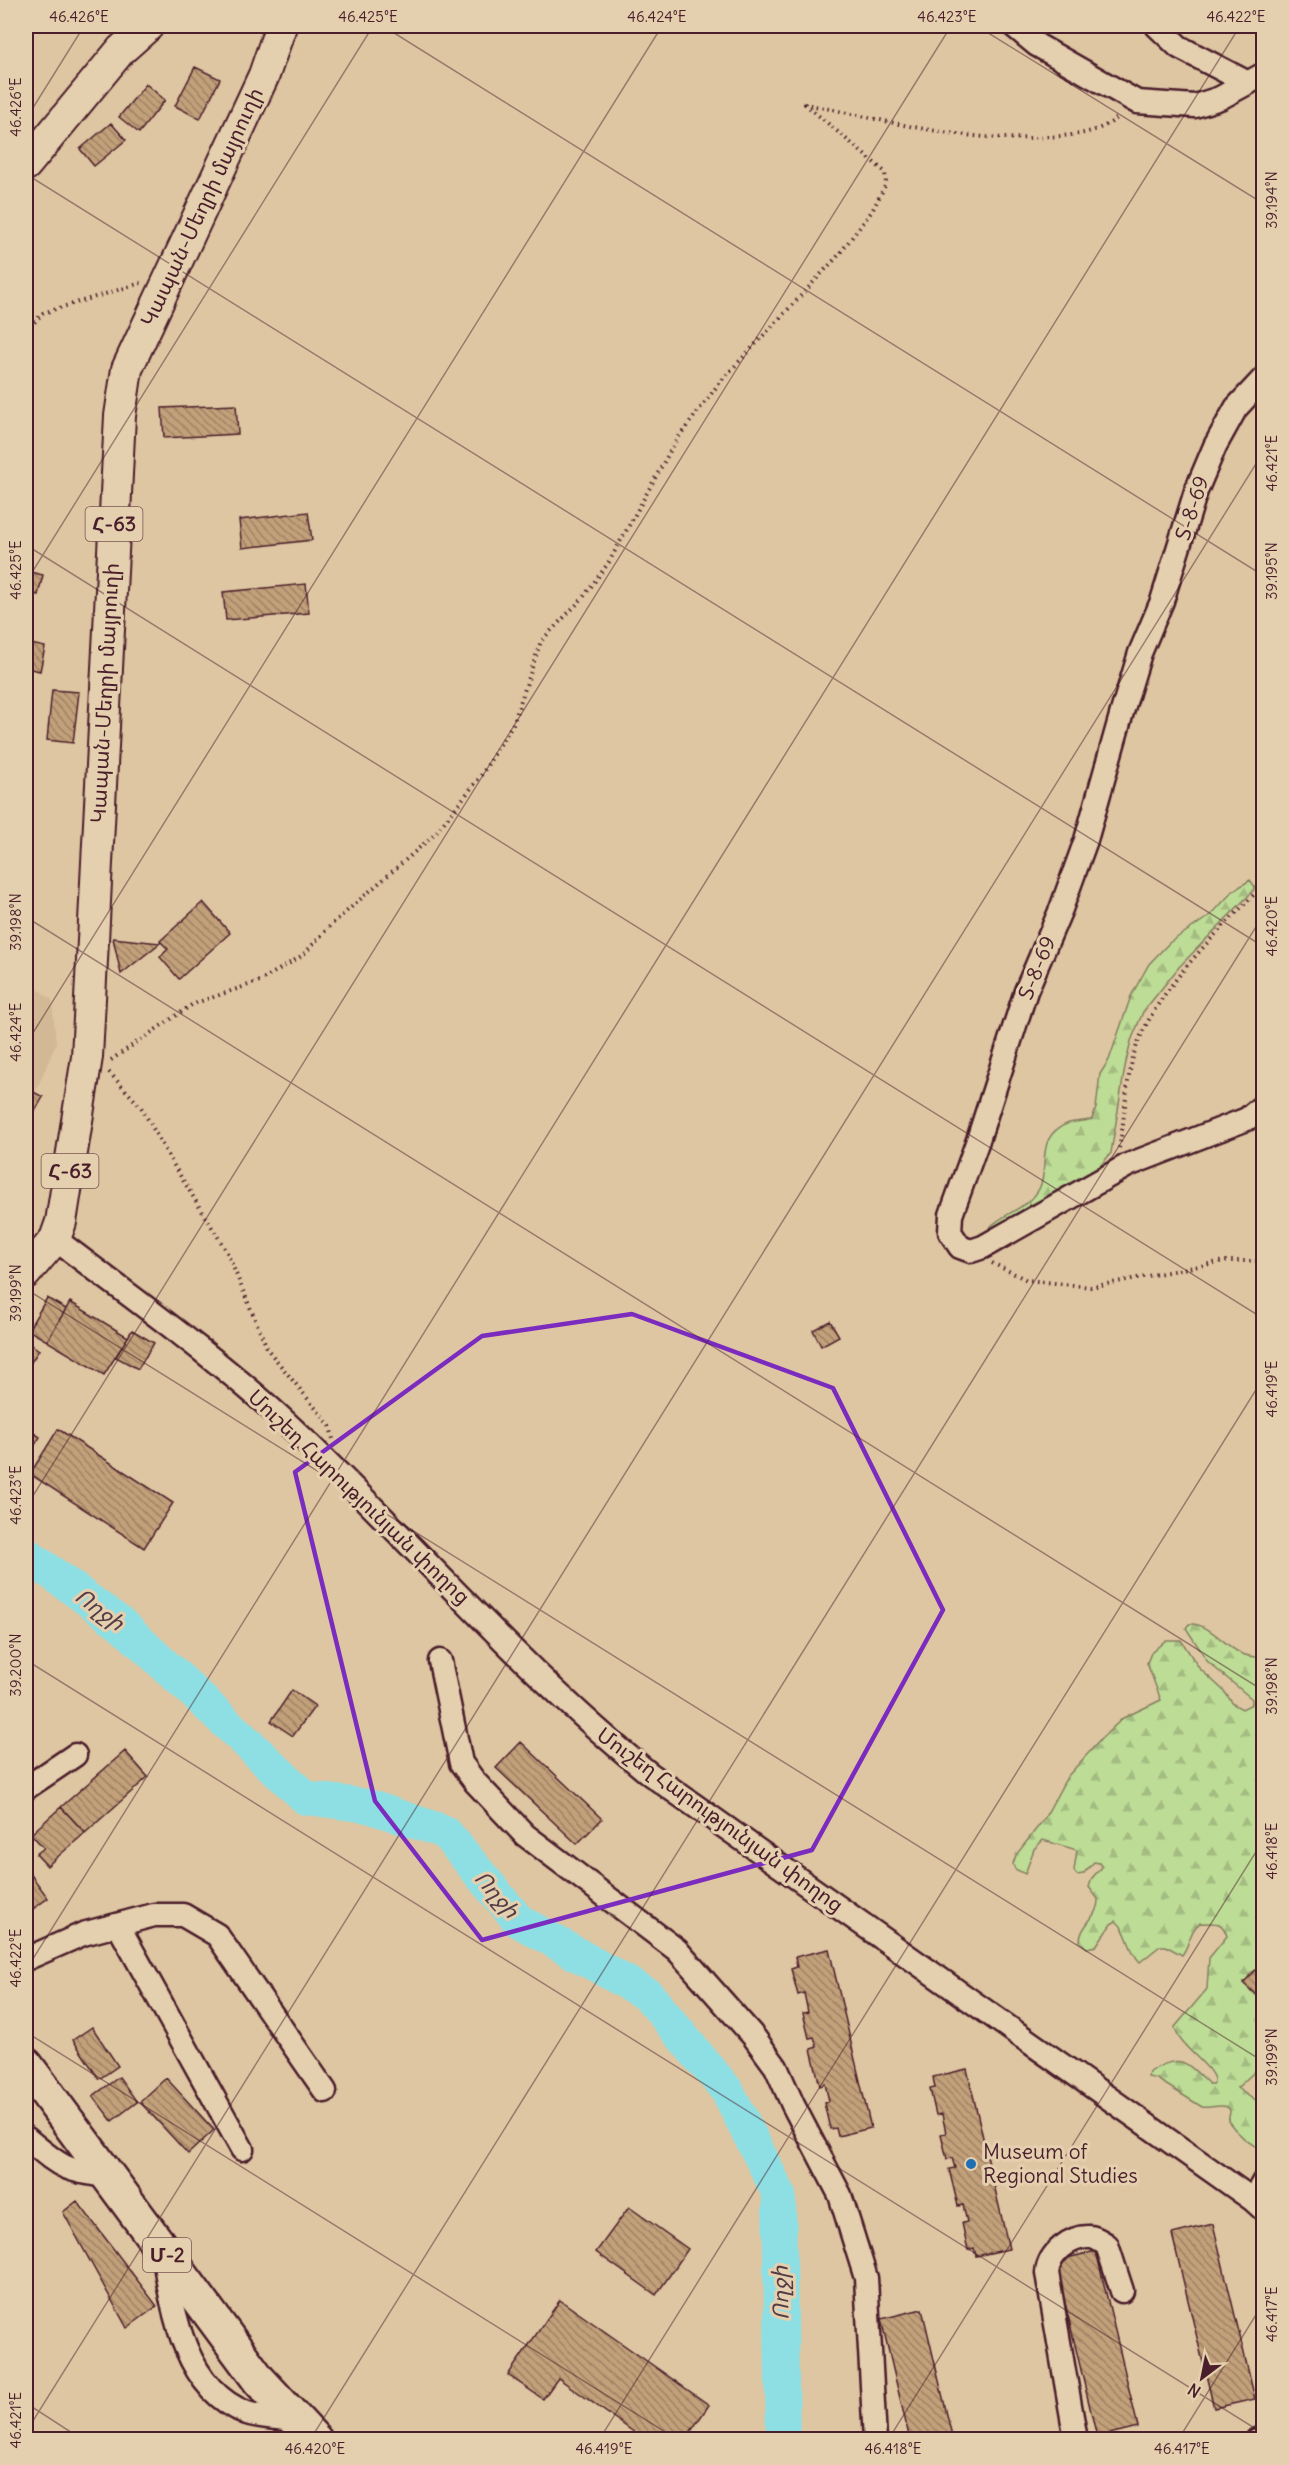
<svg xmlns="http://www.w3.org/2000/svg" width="1289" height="2465" viewBox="0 0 1289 2465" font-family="Delius,'Noto Sans Armenian',sans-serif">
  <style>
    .built { fill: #d2b894 }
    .forest { fill: url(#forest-firs); stroke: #847e60; stroke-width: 1.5 }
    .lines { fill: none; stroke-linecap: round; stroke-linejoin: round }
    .river { stroke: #8ddfe4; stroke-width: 34 }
    .building { fill: url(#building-back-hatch); stroke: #4a1f2b; stroke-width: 1.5 }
    .minor-casing { stroke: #4a1f2b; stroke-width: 27 }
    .major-casing { stroke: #4a1f2b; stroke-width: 34 }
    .highway-casing { stroke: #4a1f2b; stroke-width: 38 }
    .path { stroke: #4a1f2b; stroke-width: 4; stroke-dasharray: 1.5 4.5; stroke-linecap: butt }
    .minor { stroke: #e4cfae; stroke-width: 22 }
    .major { stroke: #e4cfae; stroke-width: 30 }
    .highway { stroke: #e4cfae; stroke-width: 33 }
    .marked { fill: none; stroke: #7b2cbf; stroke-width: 4.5; stroke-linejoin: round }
    .ticks { fill: none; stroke: #4a1f2b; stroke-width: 1.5; stroke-opacity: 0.45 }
    .poi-dot { fill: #1f6fb2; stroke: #e4cfae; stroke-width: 2 }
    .labels { text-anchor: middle; stroke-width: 6; stroke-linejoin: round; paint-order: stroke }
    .shield { fill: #e4cfae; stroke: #785452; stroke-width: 1.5 }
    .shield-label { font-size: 20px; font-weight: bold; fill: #4a1f2b }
    .street-label { font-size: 21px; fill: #4a1f2b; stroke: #e4cfae }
    .poi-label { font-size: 21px; fill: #4a1f2b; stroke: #e4cfae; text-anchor: start }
    .water-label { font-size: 22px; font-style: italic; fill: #543c47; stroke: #e4cfae }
    .neatline { fill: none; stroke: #4a1f2b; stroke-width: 2 }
    .ticks-label { font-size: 15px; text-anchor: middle; fill: #4a1f2b }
  </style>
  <defs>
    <pattern id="forest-firs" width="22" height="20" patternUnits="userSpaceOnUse" patternTransform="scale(1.5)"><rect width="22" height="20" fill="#bddc95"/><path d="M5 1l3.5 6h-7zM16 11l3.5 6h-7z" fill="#a4bc81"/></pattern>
    <pattern id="building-back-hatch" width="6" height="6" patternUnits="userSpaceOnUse" patternTransform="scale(1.5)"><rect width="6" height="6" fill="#c1a07a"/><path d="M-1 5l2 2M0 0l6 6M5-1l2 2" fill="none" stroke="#9f8264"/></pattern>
  </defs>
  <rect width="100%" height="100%" fill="#dec6a2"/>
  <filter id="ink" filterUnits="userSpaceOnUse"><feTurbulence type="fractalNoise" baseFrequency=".0167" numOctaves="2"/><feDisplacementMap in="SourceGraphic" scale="12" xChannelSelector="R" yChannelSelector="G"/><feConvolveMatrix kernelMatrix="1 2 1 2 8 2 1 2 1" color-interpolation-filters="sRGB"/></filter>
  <g filter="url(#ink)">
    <path class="built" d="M26,980L52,1000L56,1044L26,1114Z"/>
    <path class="forest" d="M1250,880L1255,887L1252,892L1179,967L1143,1012L1131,1041L1125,1067L1111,1153L1101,1165L1079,1181L991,1233L989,1228C1002,1214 1023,1210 1035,1195C1054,1173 1030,1137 1069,1123C1076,1121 1084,1122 1092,1119L1096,1108L1100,1074L1109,1060L1131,996L1149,964L1169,943L1211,915L1233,891Z
      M1189,1624C1208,1622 1224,1645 1240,1653C1247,1657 1256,1656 1263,1659L1264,1966L1250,1973L1248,1978L1263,2000V2064L1237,2088L1263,2106V2146L1261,2149C1247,2143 1237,2133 1228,2121C1228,2118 1230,2115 1230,2112C1230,2101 1208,2109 1202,2107L1157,2079L1148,2077L1149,2072C1180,2053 1185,2061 1209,2084H1214C1218,2068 1177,2047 1175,2027L1207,1989L1209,1958L1227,1936C1222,1919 1214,1924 1200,1923C1189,1931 1190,1945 1182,1955L1166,1946H1160L1140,1962C1127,1949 1129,1932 1116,1921L1111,1924L1096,1946L1087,1948L1080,1942C1079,1926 1099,1917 1098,1899L1089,1887L1092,1878L1102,1867L1099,1863L1094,1862L1083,1874L1077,1875L1074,1871L1077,1850L1043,1840L1034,1849L1025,1874L1015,1869L1013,1864L1016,1855L1044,1819L1067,1777L1101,1739L1123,1718L1161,1700L1147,1663L1151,1653L1166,1640H1181L1199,1668L1224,1691L1233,1704L1242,1709L1252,1704V1699L1208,1662L1186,1628Z"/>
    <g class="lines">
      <path class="river" d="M26,1554L121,1624L306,1798L368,1806L445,1832L519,1921L648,1995L728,2092L779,2194L783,2440"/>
    </g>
    <path class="building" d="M195,67L220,79L200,119L175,106Z
      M146,84L165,100L139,133L119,117Z
      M111,123L126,140L94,166L80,149Z
      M236,405L238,434L164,438L162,408Z
      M308,512L312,540L242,548L239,520Z
      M26,571L43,575L38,595L26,592Z
      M306,584L309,613L226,620L223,592Z
      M26,643L45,647L40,671L26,668Z
      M52,690L79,692L73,743L47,740Z
      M203,902L230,933L179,979L160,957L168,949L160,941Z
      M113,938L160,943L121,974Z
      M26,1088L43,1097L26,1127Z
      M47,1298L66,1309L47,1341L28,1330Z
      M70,1302L128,1337L104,1375L47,1341Z
      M830,1321L839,1336L821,1346L813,1330Z
      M132,1330L154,1343L138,1369L116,1357Z
      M26,1341L39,1350L26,1370Z
      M26,1428L40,1437L26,1459Z
      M58,1429L173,1503L144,1548L30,1474Z
      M292,1690L315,1706L293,1736L271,1721Z
      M521,1742L602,1819L577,1844L496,1768Z
      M125,1751L148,1777L85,1833L61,1807Z
      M61,1807L85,1833L47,1866L36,1854L44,1848L31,1834Z
      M26,1868L48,1898L26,1914Z
      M829,1949L871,2128L838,2136L836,2128L830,2129L824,2103L829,2101L825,2084L820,2086L811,2049L817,2047L814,2037L809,2038L803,2013L808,2012L804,1993L798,1995L791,1969L797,1967L795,1957Z
      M1264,1962V2003L1243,1983Z
      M92,2027L118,2066L99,2079L73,2040Z
      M967,2069L1009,2249L976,2256L974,2248L968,2250L962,2223L967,2222L963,2205L958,2206L949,2169L955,2168L952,2158L947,2159L941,2134L946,2133L942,2114L936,2115L930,2089L935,2088L933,2077Z
      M119,2077L137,2102L112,2121L93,2096Z
      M166,2078L214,2130L188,2154L140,2102Z
      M77,2201L157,2306L127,2328L63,2212Z
      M629,2207L688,2249L656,2295L596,2252Z
      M1213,2224L1255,2399L1214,2408L1172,2234Z
      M1096,2251L1138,2427L1097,2437L1055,2261Z
      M560,2300L709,2405L685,2440H645L558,2378L543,2399L508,2375Z
      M922,2309L953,2440H910L881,2319Z"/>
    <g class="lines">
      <g class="minor-casing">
        <path id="minor" d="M1014,26L1037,45L1137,102L1195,106L1220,98L1264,74
          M1157,26L1179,47L1248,83
          M1264,378L1236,408L1215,446L1196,491L1162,601L1140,653L1122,712L1086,840L1061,909L1026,991L978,1140L951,1215L950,1232L960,1247L971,1251L983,1247L1128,1165L1247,1119L1264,1105
          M55,1239C135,1300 219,1359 292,1428C413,1542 521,1670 650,1774L1253,2200L1264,2210
          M440,1661L461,1763L475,1782L525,1835L677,1950L754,2037L776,2067L793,2105L840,2195L866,2278L875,2440
          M26,1788L75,1755
          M118,1925L242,2149
          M26,1959L83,1934L154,1915H183L217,1935L325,2091
          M26,2138C60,2166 63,2171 108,2176
          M1253,2200L1264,2181
          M164,2258C173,2314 186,2390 247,2413C262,2418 281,2418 297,2420
          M1076,2440L1047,2273C1049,2253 1070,2236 1090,2237C1096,2237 1102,2242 1107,2245L1122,2291
          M1257,2440L1264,2438"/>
      </g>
      <g class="major-casing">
        <path id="major" d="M26,165L121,50L148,26
          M26,1273L55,1239L61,1222L87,1057L120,416L127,369L264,75L281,26"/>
      </g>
      <g class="highway-casing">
        <path id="highway" d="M26,2065L259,2380L315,2440"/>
      </g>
      <path class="path" d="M26,331L43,313L141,283
        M111,1060L193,1004L260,981L303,955L331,925L434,835L480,777L513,724L541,641L582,599L609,562L675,442L720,382L837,257L872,211L886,184L885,172L805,104C886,120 965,144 1048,137C1076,135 1097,134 1120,116
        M109,1072L141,1107L173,1164L226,1250L268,1350L330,1426L333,1439
        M1119,1148C1126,1115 1125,1077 1137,1045C1162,982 1218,933 1264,884
        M992,1263L1027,1280L1091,1287L1224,1261H1264"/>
      <use href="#minor" class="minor"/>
      <use href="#major" class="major"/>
      <use href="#highway" class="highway"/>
    </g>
  </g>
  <path class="marked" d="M632,1314L833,1388L943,1610L812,1850L482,1940L375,1801L295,1472L482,1336Z"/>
  <path class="ticks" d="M383,26L1264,576M977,26L1264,204M26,119L84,26M26,174L1264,947M26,545L1264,1319M26,582L373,26M26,917L1264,1691M26,1044L662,26M26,1289L1264,2062M26,1507L951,26M26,1660L1264,2434M26,1970L1240,26M26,2032L678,2440M26,2403L83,2440M26,2432L1264,451M310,2440L1264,914M599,2440L1264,1377M888,2440L1264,1839M1178,2440L1264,2302"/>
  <circle class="poi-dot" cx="971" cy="2164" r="6"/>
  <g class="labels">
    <g class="shield">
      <rect x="85.5" y="507" width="57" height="34" rx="4.5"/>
      <rect x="41.5" y="1154" width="57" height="34" rx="4.5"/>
      <rect x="143" y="2238" width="48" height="34" rx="4.5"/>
    </g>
    <g class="shield-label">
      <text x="114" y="531">Հ-63</text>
      <text x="70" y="1178">Հ-63</text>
      <text x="167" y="2262">Մ-2</text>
    </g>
    <g class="street-label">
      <text transform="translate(202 207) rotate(-65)" y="7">Կապան-Մեղրի մայրուղի</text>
      <text transform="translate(1192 508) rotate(-72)" y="7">Տ-8-69</text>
      <text transform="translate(105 693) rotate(-87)" y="7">Կապան-Մեղրի մայրուղի</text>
      <text transform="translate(1037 968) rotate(-68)" y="7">Տ-8-69</text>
      <text transform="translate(359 1497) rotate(44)" y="7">Մուշեղ Հարությունյան փողոց</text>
      <text transform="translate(720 1820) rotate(36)" y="7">Մուշեղ Հարությունյան փողոց</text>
    </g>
    <g class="poi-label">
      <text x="983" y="2159">Museum of<tspan x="983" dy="24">Regional Studies</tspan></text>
    </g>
    <g class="water-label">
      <text transform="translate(100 1609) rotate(37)" y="8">Ողջի</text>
      <text transform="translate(497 1894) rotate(49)" y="8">Ողջի</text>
      <text transform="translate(780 2293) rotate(-91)" y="8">Ողջի</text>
    </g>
  </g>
  <rect width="1289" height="2465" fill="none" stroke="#e4cfae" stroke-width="66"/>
  <g transform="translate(1202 2378) rotate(212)" stroke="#e4cfae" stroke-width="4.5" paint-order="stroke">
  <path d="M0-4.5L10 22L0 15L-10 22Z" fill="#4a1f2b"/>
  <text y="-9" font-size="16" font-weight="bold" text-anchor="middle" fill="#4a1f2b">N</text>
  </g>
  <rect x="33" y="33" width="1223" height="2399" class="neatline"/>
  <g class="ticks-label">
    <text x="79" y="22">46.426°E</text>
    <text x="368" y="22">46.425°E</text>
    <text x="657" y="22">46.424°E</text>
    <text x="947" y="22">46.423°E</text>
    <text x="1236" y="22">46.422°E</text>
    <text transform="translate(16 107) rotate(-90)" y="5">46.426°E</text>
    <text transform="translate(1272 200) rotate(-90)" y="5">39.194°N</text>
    <text transform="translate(1272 463) rotate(-90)" y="5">46.421°E</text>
    <text transform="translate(16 570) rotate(-90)" y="5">46.425°E</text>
    <text transform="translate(1272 571) rotate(-90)" y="5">39.195°N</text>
    <text transform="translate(16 922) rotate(-90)" y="5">39.198°N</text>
    <text transform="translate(1272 926) rotate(-90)" y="5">46.420°E</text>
    <text transform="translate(16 1032) rotate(-90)" y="5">46.424°E</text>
    <text transform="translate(16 1293) rotate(-90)" y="5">39.199°N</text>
    <text transform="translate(1272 1389) rotate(-90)" y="5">46.419°E</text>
    <text transform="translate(16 1495) rotate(-90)" y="5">46.423°E</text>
    <text transform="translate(16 1665) rotate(-90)" y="5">39.200°N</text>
    <text transform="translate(1272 1686) rotate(-90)" y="5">39.198°N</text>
    <text transform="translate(1272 1851) rotate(-90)" y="5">46.418°E</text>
    <text transform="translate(16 1958) rotate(-90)" y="5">46.422°E</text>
    <text transform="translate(1272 2057) rotate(-90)" y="5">39.199°N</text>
    <text transform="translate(1272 2314) rotate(-90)" y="5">46.417°E</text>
    <text transform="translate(16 2420) rotate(-90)" y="5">46.421°E</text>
    <text x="315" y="2454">46.420°E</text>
    <text x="604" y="2454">46.419°E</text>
    <text x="893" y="2454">46.418°E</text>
    <text x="1182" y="2454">46.417°E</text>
  </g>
</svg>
